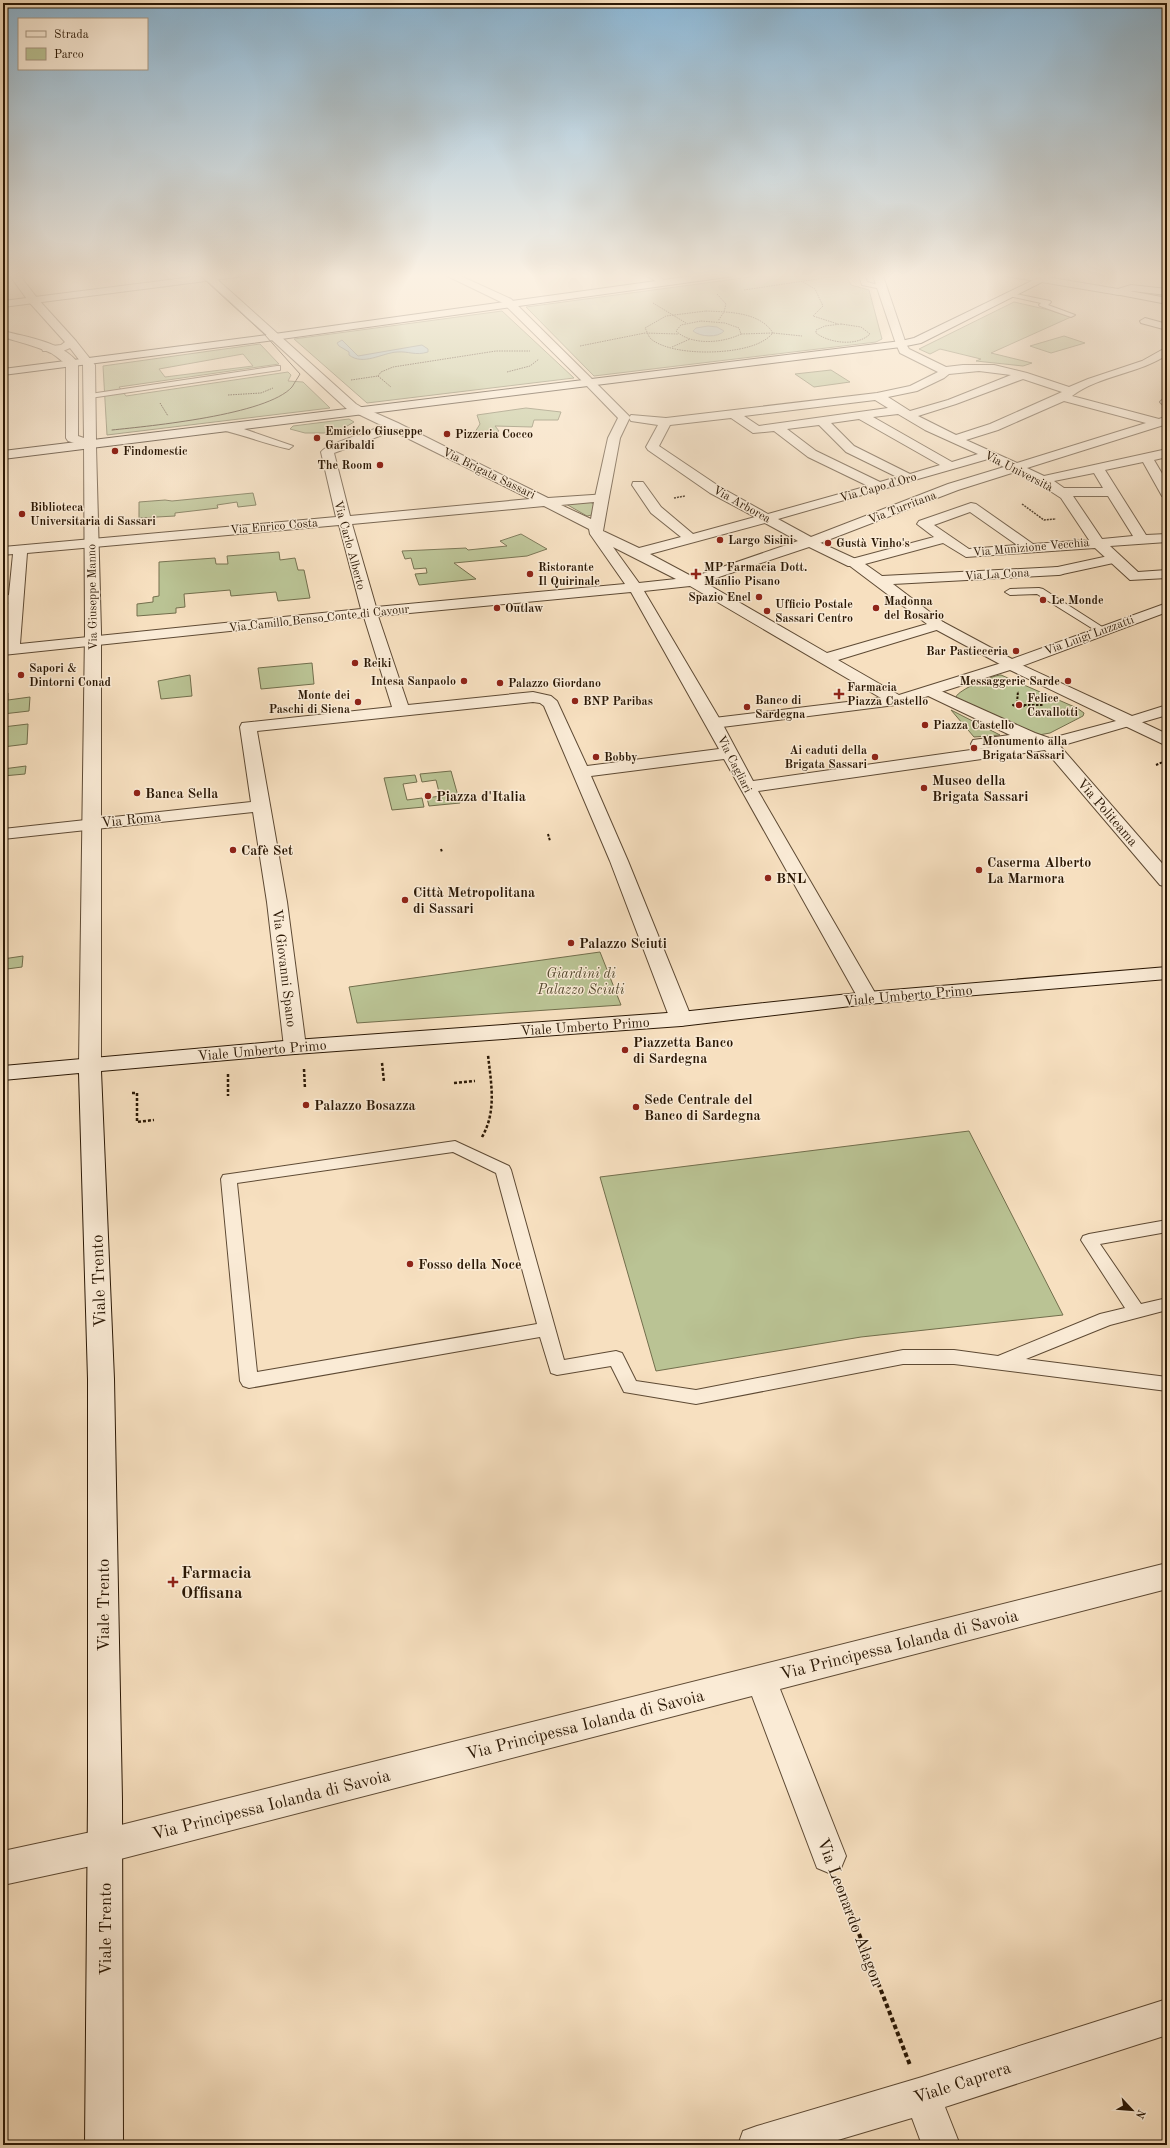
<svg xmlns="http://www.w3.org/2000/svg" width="1170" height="2148" viewBox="0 0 1170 2148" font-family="'Old Standard TT',serif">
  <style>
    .green { fill: #bac394; stroke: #726e4c; fill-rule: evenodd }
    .water { fill: #a1bbbc; stroke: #727a73 }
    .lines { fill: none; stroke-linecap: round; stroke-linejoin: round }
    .service-casing { stroke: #5e4a34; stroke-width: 2 }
    .pedestrian-casing { stroke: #5e4a34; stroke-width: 2 }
    .minor-casing { stroke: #5e4a34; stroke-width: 2 }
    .tertiary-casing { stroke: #5e4a34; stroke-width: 2 }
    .secondary-casing { stroke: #2b1805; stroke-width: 2 }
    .path-far4 { stroke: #2b1805; stroke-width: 1; stroke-dasharray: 1.5 1; stroke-linecap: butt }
    .path-far3 { stroke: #2b1805; stroke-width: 1.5; stroke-dasharray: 2 1; stroke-linecap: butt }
    .path-far2 { stroke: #2b1805; stroke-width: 2; stroke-dasharray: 2.5 1.5; stroke-linecap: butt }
    .path-far1 { stroke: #2b1805; stroke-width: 2.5; stroke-dasharray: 3 2; stroke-linecap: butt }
    .path { stroke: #2b1805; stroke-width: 4; stroke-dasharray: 4.5 3; stroke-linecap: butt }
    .service { fill: #faebd6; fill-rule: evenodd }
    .pedestrian { fill: #faebd6; fill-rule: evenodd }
    .minor { fill: #faebd6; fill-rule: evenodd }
    .tertiary { fill: #faebd6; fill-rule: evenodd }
    .secondary { fill: #faebd6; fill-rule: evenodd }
    .tram { stroke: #2b1805; stroke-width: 1 }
    .poi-dot { fill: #8f2418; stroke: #faebd6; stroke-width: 1.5 }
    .labels { text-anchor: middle; stroke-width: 3; stroke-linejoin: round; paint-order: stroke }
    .far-poi-label { font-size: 12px; font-weight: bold; fill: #2b1805; stroke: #faebd6; text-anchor: start }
    .far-street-label { font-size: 12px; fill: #2b1805; stroke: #faebd6 }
    .poi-label { font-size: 14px; font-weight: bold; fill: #2b1805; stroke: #faebd6; text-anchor: start }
    .street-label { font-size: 14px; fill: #2b1805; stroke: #faebd6 }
    .park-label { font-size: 14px; font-style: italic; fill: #564b30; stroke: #faebd6 }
    .near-street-label { font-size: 17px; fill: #2b1805; stroke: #faebd6 }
    .near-poi-label { font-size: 17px; font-weight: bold; fill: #2b1805; stroke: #faebd6; text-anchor: start }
  </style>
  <rect width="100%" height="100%" fill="#f7e0c0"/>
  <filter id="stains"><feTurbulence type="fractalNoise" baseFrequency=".005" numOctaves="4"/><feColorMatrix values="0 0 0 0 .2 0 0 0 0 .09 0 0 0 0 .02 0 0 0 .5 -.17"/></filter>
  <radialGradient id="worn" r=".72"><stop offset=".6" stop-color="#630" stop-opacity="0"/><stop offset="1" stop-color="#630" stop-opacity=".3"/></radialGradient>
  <path class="green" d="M780,273H845L851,285L869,290L882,339L876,342L594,376L526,307Z
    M1014,302L1049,310L1071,317L991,353L1032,363L1023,366L976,361L981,359L940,349L930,354L919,349Z
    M502,311L574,378L367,403L294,339Z
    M1064,336L1085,343L1051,353L1030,346Z
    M260,344L279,364L119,387L126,396L288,372L291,375L288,381L303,382L330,408L107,435L103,366ZM243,354L253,366L165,377L159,369Z
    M831,370L850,382L814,387L795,374Z
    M526,408L561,412L558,420H534L532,427L495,426L499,431L483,435L475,432L480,424L477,415Z
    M349,419L354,422L342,429L331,430L329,433H305L290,429L293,426Z
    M253,493L256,505L238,507L237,502L217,505L218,508L175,513V516L139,518V502L165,500L172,501Z
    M590,502L594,504L592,515L587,516L566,504Z
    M521,534L547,549L527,556L454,563L476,579L419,585L415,574L427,573L426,568L414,569L411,558L405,559L402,551L466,548L468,550L507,546L500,541Z
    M279,552L280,560L295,558L298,570H304L310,598L278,601L276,592L231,596L230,590L184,594L185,607L176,608V613L137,616V604L153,602V597L159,596V562L215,558L216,564H228L227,556Z
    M312,663L314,684L261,689L258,668Z
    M190,675L192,696L161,699L158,681Z
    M1001,675L1077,708L1084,713L1083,716L1050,733L1039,735L959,700L956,697C958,690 993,675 1001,675Z
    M8,693V700L30,697L29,711L3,714V694Z
    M951,710L1000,735L974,737Z
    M28,724L27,744L3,747V727Z
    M26,766L25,774L3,776V769Z
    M451,771L460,803L429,806L427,798L440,796L436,780L422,782L420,774Z
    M415,775L417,782L403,784L407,800L422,798L424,807L392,810L384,778Z
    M600,952L621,1005L357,1023L349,987Z
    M23,956L22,967L7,969L3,987V959Z
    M969,1131L1063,1315L861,1337L656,1371L600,1177Z"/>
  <path class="water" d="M708,326L717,327L724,331C718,338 700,337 693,331L696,328Z
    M342,340L358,356L422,345L428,349V352C415,356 409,351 397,352C382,353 363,366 349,355V352L339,346L337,343Z"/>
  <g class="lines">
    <g class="service-casing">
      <path id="service" d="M858,273H864L867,282L885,287L882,289L862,285Z
        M1011,293L1050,301L1051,302L1048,305L1075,315L1071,317L1040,306L1039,305L1041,303L1009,296L1008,295Z
        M277,366H280V370L90,398L86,396L90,394Z
        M221,426L244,429L293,446L289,449C266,444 244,435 221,430Z
        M1039,588L1043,589L1107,630L1106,632H1098L1037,594L1010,595L1005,592L1010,589Z
        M16,591L21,594L20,596L3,606V598Z
        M455,1141L509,1166L511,1170L564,1360L616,1351L622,1353L636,1381L696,1390L903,1350H954L998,1356L1100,1314L1125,1308L1081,1240L1083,1236L1089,1234L1167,1220V1232L1100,1244L1141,1304L1167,1298V1310L1110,1325L1026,1359L1167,1377V1391L954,1364H903L696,1404L624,1392L611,1366L557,1375L551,1373L540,1337L249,1388L243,1386L240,1381L221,1179L223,1175ZM453,1152L496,1173L537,1324L257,1372L237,1183Z"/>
    </g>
    <g class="pedestrian-casing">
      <path id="pedestrian" d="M1119,289L1167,298V304L1115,294V290Z
        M589,379L593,380L630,417L620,438L609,497L602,501L595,497L608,438L618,418L585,384L583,382Z
        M810,538L858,560L860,563L858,566H848L805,545L803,542Z
        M1113,555L1118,556L1120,559L1118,562L1058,575L1053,574L1051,571L1053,568Z
        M1167,603V612L1011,670L933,628L930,625L933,622H943L1012,659Z
        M930,686L1035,733L1055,740L1057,744L1055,748L1049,749L1028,742L979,749L973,748L971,744L973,740L1010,735L924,694L922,691L924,688Z
        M897,696L903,698L905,701L903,704L714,728L708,727L706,723L708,719L714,718Z
        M1131,717L1167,734V746L1125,726L1123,722L1125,718Z"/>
    </g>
    <g class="minor-casing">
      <path id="minor" d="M224,273H250L245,276L3,307V301Z
        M441,273H454L511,299L593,380L595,382L593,384H585L503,303Z
        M642,273H654L667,282L662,285Z
        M1000,273H1022L1118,289L1131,285L1167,289V295L1132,291L1119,295L1005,276Z
        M1145,318L1167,324V330L1141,323L1140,321Z
        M3,331C26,337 63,342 78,363L72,366C65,365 58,357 51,353C36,346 19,342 3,337Z
        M901,341L905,342L909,349L946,367L963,365H994L1027,373L1069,387L1088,379L1142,361L1167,347V355C1138,374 1100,375 1072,396L1159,419L1167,416V424L1027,468L1044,476L1167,449V457L1154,460L1167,482V497L1162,496L1143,462L1105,470L1146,535L1167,534V542L1110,546L1138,572L1167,570V578L1130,580L1095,548L966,557L943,543L865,564L882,576L1058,567L1063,568L1065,571L1063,574L1058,575L893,584L943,622L946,625L943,628L838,660L899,695L1011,660L1132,716L1167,705V715L1060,746L1167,869V887L1160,885L1045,750L758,791L878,998L875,1002L868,1004L861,1002L858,998L724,759L591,776L628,861L692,1019L688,1024L681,1026L674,1024L670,1019L610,861L544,706L540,703L533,702L257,731L287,902L306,1047L303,1052L295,1054L287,1052L284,1047L267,902L253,812L3,839V829L251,802L240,727L242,723L392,707L364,617L3,655L13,554L3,555V547L336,517L321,452C326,444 371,431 383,426L358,414L356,411L358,408L362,407L398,423L548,498L607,494L609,497L603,531L639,548L681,537L651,513L632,485L633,482H643L661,507L693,534L755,517L710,493L648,450L646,447L658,425L631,421L629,418L631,415L666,418L877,393L910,386L938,372L900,353L896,344ZM979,371L1011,375L948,400L910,411L888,397L917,391L944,378L949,374ZM1023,379L1062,392L990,424L956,435L918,416L956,404ZM875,400L888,408L759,426L744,416ZM1064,401L1146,423L1017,463L966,440L998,430ZM898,414L925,430L978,454L952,462L873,417ZM731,418L753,433L774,431L808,457L868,486L768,514L720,487L659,446L670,425ZM859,419L940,465L910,474L854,446L831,423ZM819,425L846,452L897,477L880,482L816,451L787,429ZM393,431L530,499L350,516L334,453ZM988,459L1004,467L948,484L811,537L778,519ZM1015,472L1038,483L1061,498L1089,540L1033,544L976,504L971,503L919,521L917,524L934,537L848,560L846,563L927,624L827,653L704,582L815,545L958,490ZM1094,473L1103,488H1064L1054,481ZM1073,496H1108L1133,536L1102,539ZM594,502L591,519L561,505ZM544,506L589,529L590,534L625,584L376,607L352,524ZM970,512L1017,545L969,549L934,525ZM765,523L798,541L693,577L650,554ZM339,525L361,609L20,644L27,553ZM613,547L676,579L639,583ZM690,586L891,704H903L1010,670L1116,721L1048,739L753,781L722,723L644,591ZM631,592L719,749L587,766L557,701L551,696L533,692L408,705L378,616Z
        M1166,398L1167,406L1162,404L1160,402L1162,400Z
        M1167,1563V1589L780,1689L846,1856L841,1868L829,1873L817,1868L752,1696L105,1863L3,1885V1851L105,1829Z
        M1167,1999V2035L945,2107L960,2145H922L912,2118L821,2145H738L743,2131L757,2126L922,2077Z"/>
    </g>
    <g class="tertiary-casing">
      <path id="tertiary" d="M8,273H18L37,298L76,341L95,365L96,441L98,444L96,447L101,632V1064L98,1069L90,1071L82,1069L79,1064L85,632L84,446L68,441L66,438V363L72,360L78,363V436L84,438L83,365L70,348L63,351H43L42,349L43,347L61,345L65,342L29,302Z
        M199,273H210L356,404L368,411L366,414L362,415L348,410Z
        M872,273H882L906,344L905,346L901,347L896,344Z"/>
    </g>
    <g class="secondary-casing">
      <path id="secondary" d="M714,273H739L734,276L267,341L3,375V369L267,335Z
        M1048,273H1060L921,343L901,347L3,459V451L901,341L914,338Z
        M1167,967V979L868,1004L681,1026L295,1054L101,1071L114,1379L122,1800L123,2145H85L88,1800V1379L79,1073L3,1080V1066L295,1040L681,1012L868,992Z"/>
    </g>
    <path class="path-far4" d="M754,275L772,273
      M803,282L815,289L823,306L813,316L838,324
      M744,290L844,275
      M717,294L726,304L724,312L718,321
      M653,303L686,323
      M706,311C729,312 760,312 773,333C770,336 767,339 763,341C740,355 673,357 651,339C648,336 647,331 645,328L666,316Z
      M701,321L725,323L739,328L741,334C723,343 692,346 676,331L681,325Z
      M841,324L861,327L870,334C857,347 829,343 816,333V330L825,326Z
      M741,334L773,333L802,336
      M580,346L645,333L678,334
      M672,347L690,339
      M507,372L530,366L539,359
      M378,376L391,387
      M351,380L378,376L381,372L393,367L496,351H530
      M228,395L261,393L273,388
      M160,403L168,416"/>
    <path class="path-far3" d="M674,498L685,496
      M1022,504L1044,520L1056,519"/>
    <path class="path-far2" d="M1017,703L1018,691
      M1019,703L1024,706L1019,708L1013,705Z
      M1024,705H1043
      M1156,765L1165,761
      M548,834L550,841
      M441,849L442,852"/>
    <path class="path-far1" d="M382,1063L384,1082
      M304,1069L305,1089
      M228,1074V1096
      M454,1083L475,1081
      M132,1093H137V1122L154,1120
      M482,1137C497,1111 491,1083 488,1055"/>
    <path class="path" d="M840,1885L910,2065"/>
    <use href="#service" class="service"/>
    <use href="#pedestrian" class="pedestrian"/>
    <use href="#minor" class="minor"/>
    <use href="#tertiary" class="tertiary"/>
    <use href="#secondary" class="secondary"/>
    <path class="tram" d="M112,430C150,426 267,415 292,387C295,383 297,378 300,374L264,334L197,273"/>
  </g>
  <linearGradient id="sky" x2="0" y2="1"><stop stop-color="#8bb7d6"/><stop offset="0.48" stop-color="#fbf1e3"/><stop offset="1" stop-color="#fbf1e3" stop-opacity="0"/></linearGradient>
  <rect width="1170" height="574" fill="url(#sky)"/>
  <g class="poi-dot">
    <circle cx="447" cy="434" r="4"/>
    <circle cx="317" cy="438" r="4"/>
    <circle cx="115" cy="451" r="4"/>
    <circle cx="380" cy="465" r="4"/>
    <circle cx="22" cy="514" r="4"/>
    <circle cx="720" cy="540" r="4"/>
    <circle cx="828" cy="543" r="4"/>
    <circle cx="530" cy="574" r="4"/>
    <path d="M694 568h4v4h4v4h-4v4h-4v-4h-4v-4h4z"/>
    <circle cx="759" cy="597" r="4"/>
    <circle cx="1043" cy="600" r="4"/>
    <circle cx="497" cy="608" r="4"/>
    <circle cx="876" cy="608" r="4"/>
    <circle cx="767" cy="611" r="4"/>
    <circle cx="1016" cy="651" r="4"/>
    <circle cx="355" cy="663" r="4"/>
    <circle cx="21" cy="675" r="4"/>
    <circle cx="464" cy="681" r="4"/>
    <circle cx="1068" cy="681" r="4"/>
    <circle cx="500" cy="683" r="4"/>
    <path d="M837 688h4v4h4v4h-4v4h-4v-4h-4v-4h4z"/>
    <circle cx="575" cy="701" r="4"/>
    <circle cx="358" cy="702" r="4"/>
    <circle cx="1019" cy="705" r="4"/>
    <circle cx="747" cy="707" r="4"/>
    <circle cx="925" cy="725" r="4"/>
    <circle cx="974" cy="748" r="4"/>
    <circle cx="596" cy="757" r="4"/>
    <circle cx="875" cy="757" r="4"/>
    <circle cx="924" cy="788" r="4"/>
    <circle cx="137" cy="793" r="4"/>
    <circle cx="428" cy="796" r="4"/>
    <circle cx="233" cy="850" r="4"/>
    <circle cx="979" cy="870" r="4"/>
    <circle cx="768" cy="878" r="4"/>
    <circle cx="405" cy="900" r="4"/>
    <circle cx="571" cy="943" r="4"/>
    <circle cx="625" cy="1050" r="4"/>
    <circle cx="306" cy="1105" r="4"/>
    <circle cx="636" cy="1107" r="4"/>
    <circle cx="410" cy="1264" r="4"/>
    <path d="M171 1576h4v4h4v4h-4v4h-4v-4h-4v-4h4z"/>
  </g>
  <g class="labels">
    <g class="far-poi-label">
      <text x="325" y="435">Emiciclo Giuseppe<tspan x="325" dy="14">Garibaldi</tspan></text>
      <text x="455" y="438">Pizzeria Cocco</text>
      <text x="123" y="455">Findomestic</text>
      <text x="372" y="469" text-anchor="end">The Room</text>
      <text x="30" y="511">Biblioteca<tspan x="30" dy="14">Universitaria di Sassari</tspan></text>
      <text x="728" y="544">Largo Sisini</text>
      <text x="836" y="547">Gustà Vinho's</text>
      <text x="538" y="571">Ristorante<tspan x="538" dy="14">Il Quirinale</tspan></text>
      <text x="704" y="571">MP Farmacia Dott.<tspan x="704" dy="14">Manlio Pisano</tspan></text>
      <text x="751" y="601" text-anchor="end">Spazio Enel</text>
      <text x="1051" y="604">Le Monde</text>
      <text x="884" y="605">Madonna<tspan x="884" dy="14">del Rosario</tspan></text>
      <text x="775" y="608">Ufficio Postale<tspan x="775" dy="14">Sassari Centro</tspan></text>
      <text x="505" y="612">Outlaw</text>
      <text x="1008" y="655" text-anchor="end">Bar Pasticceria</text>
      <text x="363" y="667">Reiki</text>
      <text x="29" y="672">Sapori &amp;<tspan x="29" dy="14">Dintorni Conad</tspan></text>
      <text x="456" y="685" text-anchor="end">Intesa Sanpaolo</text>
      <text x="1060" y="685" text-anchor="end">Messaggerie Sarde</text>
      <text x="508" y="687">Palazzo Giordano</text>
      <text x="847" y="691">Farmacia<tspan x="847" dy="14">Piazza Castello</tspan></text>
      <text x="350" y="699" text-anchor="end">Monte dei<tspan x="350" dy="14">Paschi di Siena</tspan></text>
      <text x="1027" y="702">Felice<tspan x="1027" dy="14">Cavallotti</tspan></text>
      <text x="755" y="704">Banco di<tspan x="755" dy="14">Sardegna</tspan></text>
      <text x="583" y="705">BNP Paribas</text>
      <text x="933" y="729">Piazza Castello</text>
      <text x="982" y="745">Monumento alla<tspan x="982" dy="14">Brigata Sassari</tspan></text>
      <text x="867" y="754" text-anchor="end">Ai caduti della<tspan x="867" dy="14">Brigata Sassari</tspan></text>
      <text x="604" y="761">Bobby</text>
    </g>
    <g class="far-street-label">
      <text transform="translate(1019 471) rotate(27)" y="4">Via Università</text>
      <text transform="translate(489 473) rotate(26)" y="4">Via Brigata Sassari</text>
      <text transform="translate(878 487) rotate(-16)" y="4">Via Capo d'Oro</text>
      <text transform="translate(742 504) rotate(29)" y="4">Via Arborea</text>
      <text transform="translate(902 507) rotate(-21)" y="4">Via Turritana</text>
      <text transform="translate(274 526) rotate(-5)" y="4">Via Enrico Costa</text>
      <text transform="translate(350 545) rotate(75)" y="4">Via Carlo Alberto</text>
      <text transform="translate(1031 547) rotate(-5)" y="4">Via Munizione Vecchia</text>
      <text transform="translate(997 574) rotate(-3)" y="4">Via La Cona</text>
      <text transform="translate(92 597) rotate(-91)" y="4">Via Giuseppe Manno</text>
      <text transform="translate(319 618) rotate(-6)" y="4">Via Camillo Benso Conte di Cavour</text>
      <text transform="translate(1089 635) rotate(-20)" y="4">Via Luigi Luzzatti</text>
      <text transform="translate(735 764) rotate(63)" y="4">Via Cagliari</text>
    </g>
    <g class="poi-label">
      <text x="932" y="785">Museo della<tspan x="932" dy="16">Brigata Sassari</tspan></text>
      <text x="145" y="798">Banca Sella</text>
      <text x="436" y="801">Piazza d'Italia</text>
      <text x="241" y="855">Cafè Set</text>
      <text x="987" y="867">Caserma Alberto<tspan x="987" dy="16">La Marmora</tspan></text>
      <text x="776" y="883">BNL</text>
      <text x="413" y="897">Città Metropolitana<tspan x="413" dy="16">di Sassari</tspan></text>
      <text x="579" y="948">Palazzo Sciuti</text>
      <text x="633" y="1047">Piazzetta Banco<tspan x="633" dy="16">di Sardegna</tspan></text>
      <text x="644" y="1104">Sede Centrale del<tspan x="644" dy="16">Banco di Sardegna</tspan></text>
      <text x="314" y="1110">Palazzo Bosazza</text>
      <text x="418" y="1269">Fosso della Noce</text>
    </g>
    <g class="street-label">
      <text transform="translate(1108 812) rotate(49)" y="5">Via Politeama</text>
      <text transform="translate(131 819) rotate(-6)" y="5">Via Roma</text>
      <text transform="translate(285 968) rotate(83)" y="5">Via Giovanni Spano</text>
      <text transform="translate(908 995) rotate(-5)" y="5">Viale Umberto Primo</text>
      <text transform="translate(585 1026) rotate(-4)" y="5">Viale Umberto Primo</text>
      <text transform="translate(262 1050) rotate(-5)" y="5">Viale Umberto Primo</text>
    </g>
    <g class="park-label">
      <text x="581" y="978">Giardini di<tspan x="581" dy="16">Palazzo Sciuti</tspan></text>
    </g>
    <g class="near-street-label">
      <text transform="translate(98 1281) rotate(-92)" y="6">Viale Trento</text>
      <text transform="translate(103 1605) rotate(-90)" y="6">Viale Trento</text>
      <text transform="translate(899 1644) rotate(-14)" y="6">Via Principessa Iolanda di Savoia</text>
      <text transform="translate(585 1724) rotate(-14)" y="6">Via Principessa Iolanda di Savoia</text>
      <text transform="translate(271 1804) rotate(-14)" y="6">Via Principessa Iolanda di Savoia</text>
      <text transform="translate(851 1912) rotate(69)" y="6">Via Leonardo Alagon</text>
      <text transform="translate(105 1929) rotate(-90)" y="6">Viale Trento</text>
      <text transform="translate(962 2082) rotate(-18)" y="6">Viale Caprera</text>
    </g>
    <g class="near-poi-label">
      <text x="181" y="1578">Farmacia<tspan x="181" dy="20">Offisana</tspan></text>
    </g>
  </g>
  <rect width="1170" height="2148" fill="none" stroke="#f7e0c0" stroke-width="16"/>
  <rect x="4" y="4" width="1162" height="2140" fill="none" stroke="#2b1805" stroke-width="2"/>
  <rect x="8" y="8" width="1154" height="2132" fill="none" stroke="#2b1805"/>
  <rect x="18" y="18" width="130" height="52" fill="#faebd6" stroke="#a79782"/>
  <rect x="26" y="31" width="20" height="6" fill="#faebd6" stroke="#a79782"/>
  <text x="54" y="38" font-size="12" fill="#2b1805">Strada</text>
  <rect x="26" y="48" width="20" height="12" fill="#bac394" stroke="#a79782"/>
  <text x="54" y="58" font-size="12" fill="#2b1805">Parco</text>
  <g transform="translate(1132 2110) rotate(116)" stroke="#faebd6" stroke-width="3" paint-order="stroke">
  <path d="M0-3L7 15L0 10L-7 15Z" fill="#2b1805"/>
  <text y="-6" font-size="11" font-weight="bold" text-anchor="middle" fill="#2b1805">N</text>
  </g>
  <rect width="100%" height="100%" filter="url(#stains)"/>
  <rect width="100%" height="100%" fill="url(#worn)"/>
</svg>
